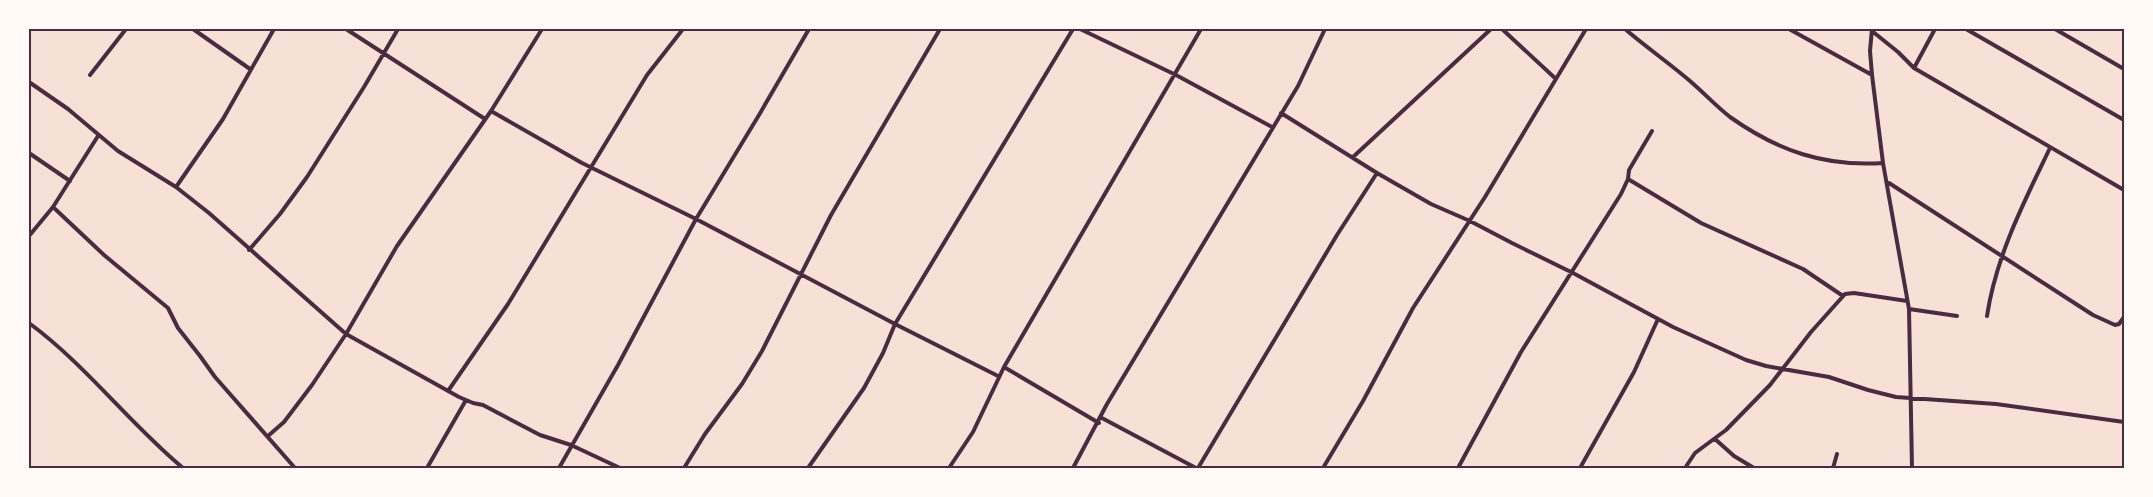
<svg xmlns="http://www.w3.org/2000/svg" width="2153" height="497" viewBox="0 0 2153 497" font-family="Mulish,sans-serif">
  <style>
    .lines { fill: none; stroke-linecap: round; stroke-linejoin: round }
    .minor { stroke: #4a2c40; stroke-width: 4 }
    .neatline { fill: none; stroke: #4a2c40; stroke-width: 2 }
  </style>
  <rect width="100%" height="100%" fill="#f7e1d7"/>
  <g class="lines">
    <path class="minor" d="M193,29L250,69
      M346,29L485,119
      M1080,29L1176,75L1272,127
      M1502,29L1556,79
      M1625,29C1646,47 1669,63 1690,81C1704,93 1716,106 1730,117C1778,151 1825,167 1883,163
      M1789,29L1872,75
      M1872,29L1870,51L1872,75L1883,163L1909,309L1912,468
      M1966,29L2124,120
      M2055,29L2124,69
      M1872,31L1898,52L1914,68L2124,190
      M1914,68L1935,29
      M90,75L126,29
      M29,82L68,109L118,151L176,187L209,213L346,334L459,397L473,403L483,405L540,435L571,445L620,468
      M491,111L582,163L696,219L895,324L998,376
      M1281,113L1377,173L1431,204L1470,221L1512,243L1573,273L1673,327L1746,360L1766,366L1829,377L1868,390L1896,397L1996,404L2124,422
      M29,153L70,181
      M1353,157L1491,29
      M1628,179L1701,223L1803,269L1843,296
      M1889,183L2093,315L2115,325L2119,324L2124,317
      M176,187L223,119L274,29
      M53,207L104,255L168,308L178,328L200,356L215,377L295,468
      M29,236L53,207L98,136
      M249,250L280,214L307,177L364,87L398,29
      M1909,309L1957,316
      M1987,316C1996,256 2024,202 2050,148
      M29,323C86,365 129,423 183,468
      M1004,367L1099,423
      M448,391L508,304L647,75L683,29
      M1100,417L1196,468
      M268,436L284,422L312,385L346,334L397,246L491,111L542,29
      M1715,439L1734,456L1754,468
      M427,468L466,400
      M559,468L618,365L696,219L759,115L809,29
      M684,468L705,434L742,384L762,351L831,215L940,29
      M808,468L864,388L883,353L895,324L1073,29
      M949,468L973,432L1004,367L1201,29
      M1073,468L1107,404L1298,86L1325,29
      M1198,468L1337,235L1377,173
      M1323,468L1363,401L1413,308L1485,197L1586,29
      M1458,468L1521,352L1621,194L1628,179L1629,170L1652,131
      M1580,468L1634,372L1658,319
      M1685,468L1695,453L1726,430L1770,385L1811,332L1845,294L1854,293L1907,301
      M1833,468L1837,454"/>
  </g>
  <rect width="2153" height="497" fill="none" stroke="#fffaf5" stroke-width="60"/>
  <rect x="30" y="30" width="2093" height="437" class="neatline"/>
</svg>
